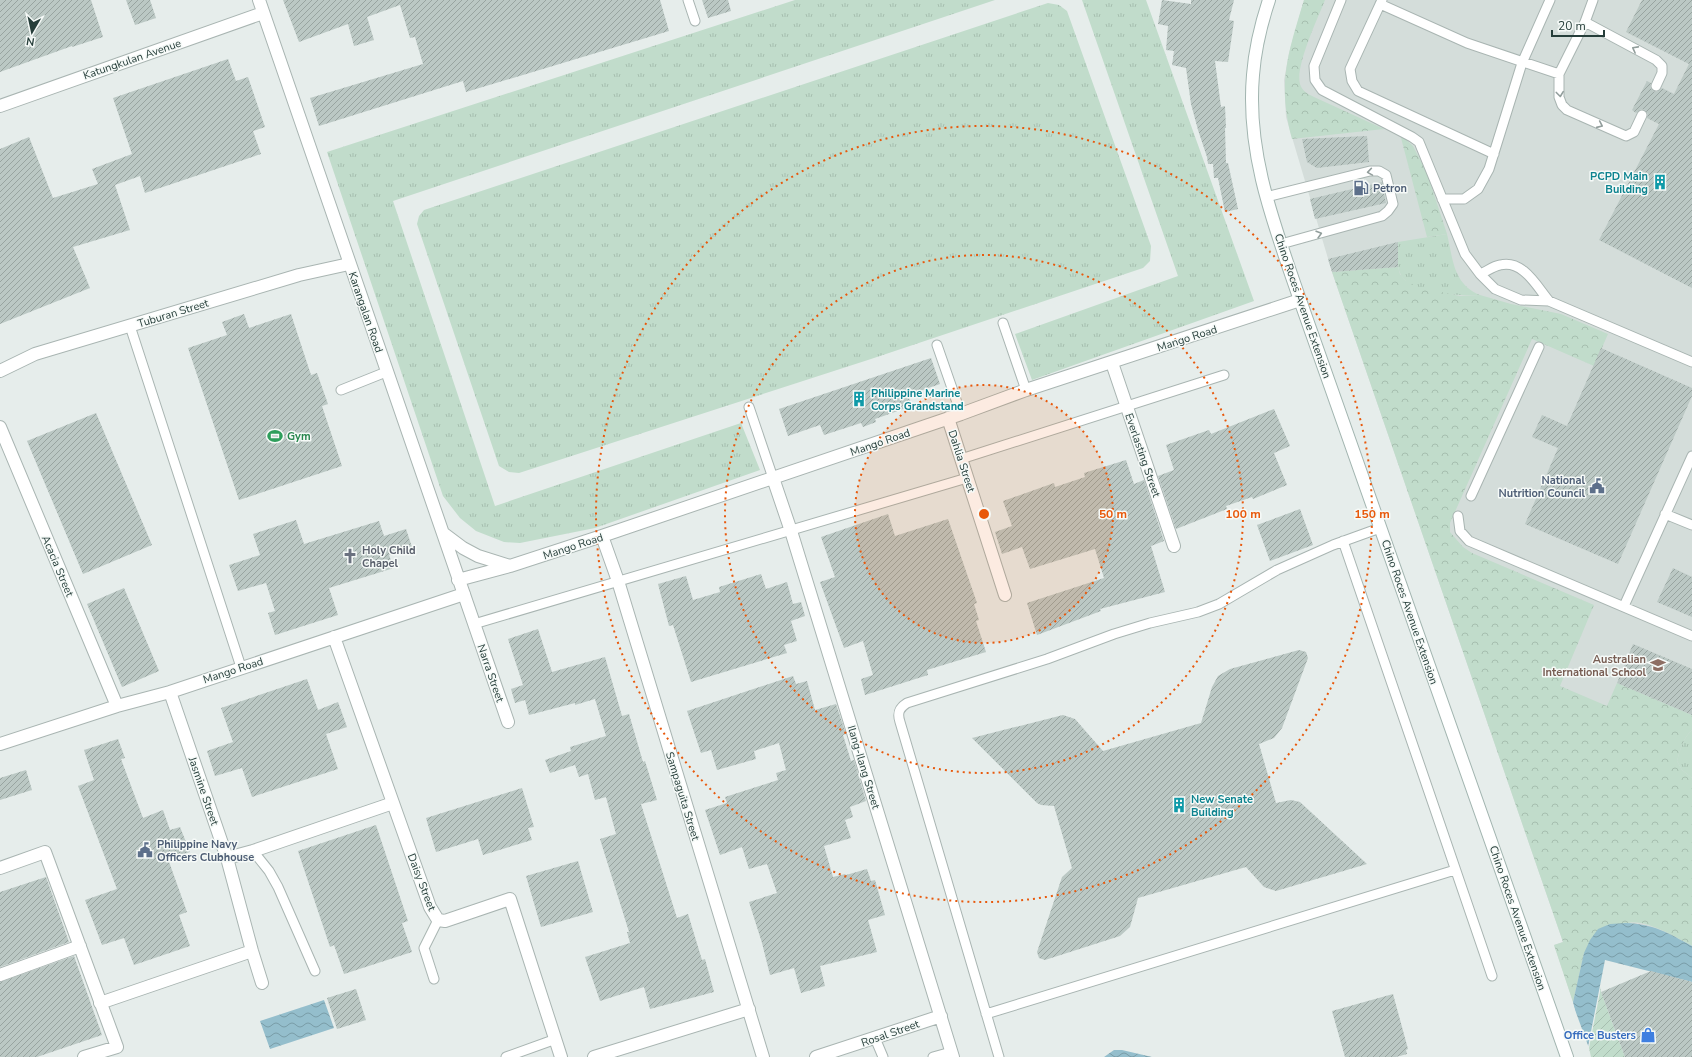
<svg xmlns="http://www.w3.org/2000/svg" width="1692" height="1057" viewBox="0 0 1692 1057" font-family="'Nunito Sans',sans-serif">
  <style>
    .built { fill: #d4ddda }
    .grass { fill: url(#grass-tufts) }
    .forest { fill: url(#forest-crowns) }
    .garden { fill: url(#garden-furrows) }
    .water { fill: url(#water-waves) }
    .pier { fill: #e6edeb }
    .building { fill: url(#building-hatch) }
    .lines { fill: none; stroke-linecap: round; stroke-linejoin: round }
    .lane-casing { stroke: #a9b5b2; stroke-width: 11 }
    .street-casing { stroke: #a9b5b2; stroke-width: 14 }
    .secondary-casing { stroke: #a2b5b0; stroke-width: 14 }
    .lane { stroke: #fff; stroke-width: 9 }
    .street { stroke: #fff; stroke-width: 12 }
    .secondary { stroke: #fff; stroke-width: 12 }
    .oneway { stroke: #929e9c }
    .ring { fill: none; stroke: #e8590c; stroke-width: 2; stroke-dasharray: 2 4 }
    .labels { text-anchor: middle; stroke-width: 3; stroke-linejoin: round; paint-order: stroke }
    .street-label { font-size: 11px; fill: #263e3a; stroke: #f6faf8 }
    .culture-label { font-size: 11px; font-weight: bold; fill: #0d838f; stroke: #f6faf8; text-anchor: start }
    .service-label { font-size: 11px; font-weight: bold; fill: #4e5e75; stroke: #f6faf8; text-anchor: start }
    .leisure-label { font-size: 11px; font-weight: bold; fill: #27864d; stroke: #f6faf8; text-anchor: start }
    .worship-label { font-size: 11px; font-weight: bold; fill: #5b616d; stroke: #f6faf8; text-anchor: start }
    .education-label { font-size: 11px; font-weight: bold; fill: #785e54; stroke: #f6faf8; text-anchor: end }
    .shop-label { font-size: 11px; font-weight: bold; fill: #366cbe; stroke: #f6faf8; text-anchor: end }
    .centre { fill: #e8590c; stroke: #f6faf8; stroke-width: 2 }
    .ring-label { font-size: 12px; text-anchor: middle; font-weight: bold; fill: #e8590c; stroke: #f6faf8; stroke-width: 3; stroke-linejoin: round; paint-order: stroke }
  </style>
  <defs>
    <pattern id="grass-tufts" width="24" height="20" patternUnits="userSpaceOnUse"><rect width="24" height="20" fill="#c1dccb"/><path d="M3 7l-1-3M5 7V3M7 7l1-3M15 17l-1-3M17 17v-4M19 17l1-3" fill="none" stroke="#a6beaf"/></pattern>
    <pattern id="forest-crowns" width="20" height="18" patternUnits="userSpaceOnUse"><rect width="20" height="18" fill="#c1dccb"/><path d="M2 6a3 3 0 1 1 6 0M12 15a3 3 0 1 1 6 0" fill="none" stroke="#a6beaf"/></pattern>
    <pattern id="garden-furrows" width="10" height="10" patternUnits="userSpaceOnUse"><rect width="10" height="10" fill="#c1dccb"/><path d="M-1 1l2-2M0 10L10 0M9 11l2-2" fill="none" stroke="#a6beaf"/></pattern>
    <pattern id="water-waves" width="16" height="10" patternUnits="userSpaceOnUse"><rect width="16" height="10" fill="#94becc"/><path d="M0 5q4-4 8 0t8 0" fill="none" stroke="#799ca7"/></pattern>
    <pattern id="building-hatch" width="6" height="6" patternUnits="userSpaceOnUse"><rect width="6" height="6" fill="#bbc8c4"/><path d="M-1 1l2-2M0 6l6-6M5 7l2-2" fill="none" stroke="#98a4a0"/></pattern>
  </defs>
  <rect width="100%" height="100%" fill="#e6edeb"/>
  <path class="built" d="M1304,0H1692V946L1684,941L1590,940L1573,1002L1554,945L1563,942L1332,272L1286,117L1284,80L1289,53Z"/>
  <path class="grass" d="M795,0H995L393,201L495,506L741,423L760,470L595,528L520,543L504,542L476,531L460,518L443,496L327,152Z
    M1082,0H1146L1254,301L1032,380L1015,334L1178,276Z
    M1048,3L1059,5L1067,11L1151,246L1150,261L1143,268L871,359L519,473L509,472L499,466L417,224L419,216L424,210Z
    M1447,234C1453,259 1453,284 1480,295C1461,296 1409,295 1400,273C1396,264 1398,251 1398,242Z
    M1692,730V778L1682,770L1677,761C1680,750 1683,738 1692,730Z"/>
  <path class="forest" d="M1304,0H1325C1318,18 1295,66 1300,84C1302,91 1308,94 1314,97L1384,129L1292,139C1277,84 1288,53 1304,0Z
    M1400,134L1413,146L1427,173L1447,234L1427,237Z
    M1398,267L1400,274L1405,280L1418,287L1460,296L1480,295L1511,304L1561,314L1608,334L1594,366L1532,339L1450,523V532L1463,547L1472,553L1594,605L1560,686L1607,706L1617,683L1692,715V730C1683,738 1680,750 1677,761L1682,770L1692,778V946C1677,938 1642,916 1625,924C1614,928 1595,945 1584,953L1573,1002L1554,945L1563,942L1332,272Z"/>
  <path class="garden" d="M1601,987V992L1625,1057H1591L1589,1048Z"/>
  <path class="water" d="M1626,923C1654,924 1668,933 1692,946V982L1605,960L1586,1057L1573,1002L1584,953L1590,940L1598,929L1610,924Z
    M324,1000L334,1028L270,1049L260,1021Z
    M1114,1050H1122L1152,1057H1104Z"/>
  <path class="pier" d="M1571,999L1589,1048L1588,1057H1560Z"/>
  <path class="building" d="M0,0H91L103,37L72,47V46L0,72Z
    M126,0H150L156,18L135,25Z
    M283,0H660L669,31L466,92L463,81L319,126L310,98L423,64L415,37L410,38L400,5L367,17L374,40L354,46L348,24L299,42Z
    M702,0H728L731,11L708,18Z
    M1162,0L1191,4V0H1234L1229,20L1234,21L1228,62L1215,61L1221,107L1225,106L1226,128H1225L1226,163H1228L1238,209L1225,212L1218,178H1214L1213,164H1208L1207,157L1198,130L1191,104L1186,68L1172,65L1174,51L1166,50L1168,26L1158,24Z
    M1642,0H1692V288L1599,240L1659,124L1647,118L1648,114L1645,110L1641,109L1636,113L1632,110L1647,81L1651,83L1650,87L1653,91L1657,92L1662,88L1674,94L1689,64L1626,32Z
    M228,59L236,81L248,77L265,127L253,131L261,154L145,193L140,176L115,185L130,230L73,247L90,288L0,324V149L29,137L53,198L98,184L92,169L132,154L113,98Z
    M1367,136L1369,162L1317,168L1307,162L1302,139Z
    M1382,182L1386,203L1315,219L1310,199Z
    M1398,242V267L1332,272L1328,259Z
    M244,314L249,328L291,314L311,375L317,373L328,404L322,406L342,466L239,500L188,348L227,335L222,322Z
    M1601,348L1692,388V396L1618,564L1525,524L1558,448L1532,437L1542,415L1567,426Z
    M931,358L940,384L908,395L912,406L875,419L876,422L863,427L861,423L824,435L820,425L788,436L779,409Z
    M1274,409L1290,446L1274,453L1287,485L1253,499L1252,497L1226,506L1227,509L1176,529L1158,476L1174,470L1166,445L1209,430L1211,434Z
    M96,413L152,545L83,574L27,441Z
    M1126,460L1134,484L1144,480L1164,541L1151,546L1165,592L1100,609L1101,611L1037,635L1027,603L1104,578L1095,549L1030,569L1022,547L1002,554L995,532L1012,526L1003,501L1054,483L1055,487L1085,477L1084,473Z
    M1300,509L1313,545L1270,561L1257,525Z
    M888,514L895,536L948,519L977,603L974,604L979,620L976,621L986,652L927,670L928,675L865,695L861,679L873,675L863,641L844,648L820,582L835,577L821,537Z
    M296,520L304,544L379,521L384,536L406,529L412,547L389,555L394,568L329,588L338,615L275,635L268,613L275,611L266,583L238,591L229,565L260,555L253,534Z
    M1673,568L1692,577V617L1657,602Z
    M761,574L766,589L787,582L793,604L801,602L805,616L791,621L797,641L784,645L787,653L691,682L673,625L669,626L658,584L686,576L693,600L720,592L719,587Z
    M124,588L159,671L122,687L87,604Z
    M538,629L552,672L605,657L622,716L629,714L643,762L645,761L657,800L641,804L677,918L688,914L702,960L705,959L714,992L650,1009L644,987L600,1001L585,957L630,943L627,932H629L600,839L616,834L606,797L595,800L588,774L579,777L575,765L550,773L545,760L571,751L570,747L606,736L595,699L575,705V703L529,715L525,700L515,703L511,689L523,685L508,639Z
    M1633,644L1692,669V715L1617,683Z
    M1299,650L1306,652L1308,658L1282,728L1274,738L1259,744L1276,803L1291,800L1300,802L1367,864L1276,891L1264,887L1246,867L1138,898L1130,927L1120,936L1045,960L1039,958L1037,952L1062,877L1072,868L1054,806L1041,805L1037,803L972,738L1063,715L1075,719L1103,751L1201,723L1212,687L1218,676L1230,669Z
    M793,676L796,684L807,681L815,710L836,704L846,734L843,735L851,761L854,760L866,801L850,807L853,817L845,820L851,838L824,846L833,877L845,874L846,875L867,869L871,881L875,880L885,915L868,920L877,952L820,966L825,986L801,993L794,968L770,975L762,943L749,902L777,893L767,864L749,869L742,847L720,855L705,810L727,803L725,797L778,780L776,773L786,770L779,743L754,751L756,759L717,770L711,750L701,753L687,711Z
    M307,679L318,710L338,702L347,727L326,734L338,769L252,797L242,768L215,776L207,751L233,742L221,708Z
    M118,739L125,758L121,759L143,818L163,810L170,830L180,827L190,852L168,859L187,912L179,915L190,946L134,965L124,938L102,945L85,900L117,889L78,786L94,780L84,750Z
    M26,770L32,790L0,800V778Z
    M522,788L534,827L528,828L532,840L483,855L478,839L436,852L426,818Z
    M376,825L408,921L402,923L412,952L344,974L334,945L330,947L298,851Z
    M578,861L593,912L541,927L526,876Z
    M46,877L69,942L0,967V892Z
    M74,956L102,1035L37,1057H0V982Z
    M1651,971L1692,982V1057H1625L1601,992Z
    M356,989L366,1020L337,1029L327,998Z
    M1393,994L1408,1049L1406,1050L1407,1054L1396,1057H1345L1332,1011Z"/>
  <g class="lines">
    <g class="lane-casing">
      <path id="lane" d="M688,0L695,21
        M1341,0L1314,66L1315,80L1322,90L1412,137L1419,142L1465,254L1480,274L1495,289L1521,300L1549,301L1692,362
        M1382,0L1350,69L1352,81L1358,91L1494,154
        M1593,0L1585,22L1559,74V97L1562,105L1567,110L1626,136L1634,132L1642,115
        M1380,4L1467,43L1559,74
        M1585,22L1656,60L1662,66V73L1656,86
        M1266,197L1370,171H1379L1386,175L1393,204L1388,211L1382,216L1281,244
        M1442,199H1464L1478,189L1489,169L1522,63L1550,0
        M1480,274C1486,272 1493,266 1500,265C1523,259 1537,287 1549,301
        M1003,323L1026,390
        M130,326L241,667
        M937,345L961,414
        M341,390L386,372
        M749,407L773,478
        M961,459L1224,375
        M1471,496L1539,347
        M1665,514L1692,525
        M1458,516L1460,531L1469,541L1692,636
        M1343,541L1492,976
        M1624,606L1692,456
        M474,624L967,478
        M253,851L269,871L278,887L315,971
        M434,979L424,948L438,920
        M986,1014L1455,870
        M875,1038L883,1057
        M506,1057L556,1039
        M933,1057L951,1052
        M999,1057L900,722C897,713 899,708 907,703L1047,659L1114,634L1150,623L1198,612L1219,604L1277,570L1333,545L1380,528"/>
    </g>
    <g class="street-casing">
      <path id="street" d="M259,0L508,722
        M0,106L263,13
        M1112,363L1174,546
        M0,371L35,354L299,275L349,264
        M948,418L1005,595
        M0,427L117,706
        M773,478L791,531L953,1057
        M443,533L463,548L478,556L510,566
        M602,536L618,581L763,1057
        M458,580L510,566L602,536L961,414L1026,390L1300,300
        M334,637L430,907L438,920L445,921L510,899L561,1057
        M170,692L227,858L252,951L262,983
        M0,744L117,706L170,692L464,594
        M227,858L253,851L393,803
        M0,868L45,852L117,1047L84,1057
        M0,975L80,946
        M100,1003L252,951
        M594,1057L749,1009
        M816,1057L941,1016"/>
    </g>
    <g class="secondary-casing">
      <path id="secondary" d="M1269,0C1261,24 1255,49 1253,75C1246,154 1275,227 1300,300L1567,1057"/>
    </g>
    <use href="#lane" class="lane"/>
    <use href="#street" class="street"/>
    <use href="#secondary" class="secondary"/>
  </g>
  <defs><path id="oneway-chevron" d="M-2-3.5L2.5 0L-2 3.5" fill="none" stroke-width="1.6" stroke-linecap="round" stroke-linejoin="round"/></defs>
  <g class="oneway">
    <use href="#oneway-chevron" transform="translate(1635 49) rotate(-152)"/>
    <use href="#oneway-chevron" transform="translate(1560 94) rotate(83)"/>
    <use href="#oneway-chevron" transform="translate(1600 125) rotate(24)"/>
    <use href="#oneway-chevron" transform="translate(1370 172) rotate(171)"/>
    <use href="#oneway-chevron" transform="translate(1319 234) rotate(-16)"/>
  </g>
  <circle cx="984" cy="514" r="129" fill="#e8590c" fill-opacity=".12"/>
  <g class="ring">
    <circle cx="984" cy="514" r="129"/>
    <circle cx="984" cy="514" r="259"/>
    <circle cx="984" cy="514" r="388"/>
  </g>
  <defs>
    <g id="building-bare" transform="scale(1.2)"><path d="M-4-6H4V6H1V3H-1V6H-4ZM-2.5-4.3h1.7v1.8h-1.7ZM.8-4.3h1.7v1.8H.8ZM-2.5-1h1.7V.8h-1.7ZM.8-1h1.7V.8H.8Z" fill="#0f9aa8" stroke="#f6faf8" stroke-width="2.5" paint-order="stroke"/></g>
    <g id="fuel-bare" transform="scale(1.2)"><path d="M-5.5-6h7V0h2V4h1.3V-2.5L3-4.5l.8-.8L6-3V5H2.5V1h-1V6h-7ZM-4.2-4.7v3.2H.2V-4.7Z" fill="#5c6f8a" stroke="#f6faf8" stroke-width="2.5" paint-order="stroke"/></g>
    <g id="stadium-bare" transform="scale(1.2)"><path d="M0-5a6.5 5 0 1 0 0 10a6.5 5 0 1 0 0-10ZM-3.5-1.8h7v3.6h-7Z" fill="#2e9e5b" stroke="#f6faf8" stroke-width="2.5" paint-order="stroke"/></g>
    <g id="civic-bare" transform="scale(1.2)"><path d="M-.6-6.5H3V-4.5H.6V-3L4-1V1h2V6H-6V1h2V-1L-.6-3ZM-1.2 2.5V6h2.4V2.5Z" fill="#5c6f8a" stroke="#f6faf8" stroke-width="2.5" paint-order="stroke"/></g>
    <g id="church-bare" transform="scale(1.2)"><path d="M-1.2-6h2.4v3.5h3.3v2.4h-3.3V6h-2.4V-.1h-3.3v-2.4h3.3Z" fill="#6b7280" stroke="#f6faf8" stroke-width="2.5" paint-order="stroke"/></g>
    <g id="school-bare" transform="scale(1.2)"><path d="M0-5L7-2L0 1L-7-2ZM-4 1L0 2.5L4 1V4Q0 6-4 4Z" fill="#8d6e63" stroke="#f6faf8" stroke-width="2.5" paint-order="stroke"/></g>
    <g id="shop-bare" transform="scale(1.2)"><path d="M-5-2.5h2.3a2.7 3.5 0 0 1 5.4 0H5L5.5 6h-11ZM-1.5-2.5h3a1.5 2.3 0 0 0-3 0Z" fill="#3f7fe0" stroke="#f6faf8" stroke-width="2.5" paint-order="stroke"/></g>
  </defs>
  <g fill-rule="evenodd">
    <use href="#building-bare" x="1660" y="182"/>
    <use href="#fuel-bare" x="1361" y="188"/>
    <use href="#building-bare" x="859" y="399"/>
    <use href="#stadium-bare" x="275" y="436"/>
    <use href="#civic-bare" x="1597" y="486"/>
    <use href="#church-bare" x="350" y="556"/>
    <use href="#school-bare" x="1658" y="665"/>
    <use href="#building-bare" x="1179" y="805"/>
    <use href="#civic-bare" x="145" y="850"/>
    <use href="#shop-bare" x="1648" y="1035"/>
  </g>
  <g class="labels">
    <g class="street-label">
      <text transform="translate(132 59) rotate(-19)" y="4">Katungkulan Avenue</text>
      <text transform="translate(1303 306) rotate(71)" y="4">Chino Roces Avenue Extension</text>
      <text transform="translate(366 312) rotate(71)" y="4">Karangalan Road</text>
      <text transform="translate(173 313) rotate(-17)" y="4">Tuburan Street</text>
      <text transform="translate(1187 338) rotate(-18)" y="4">Mango Road</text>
      <text transform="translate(880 442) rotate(-19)" y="4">Mango Road</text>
      <text transform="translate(1143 455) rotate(71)" y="4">Everlasting Street</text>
      <text transform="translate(962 461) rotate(72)" y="4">Dahlia Street</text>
      <text transform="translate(573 546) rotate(-18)" y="4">Mango Road</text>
      <text transform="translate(58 566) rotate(67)" y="4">Acacia Street</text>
      <text transform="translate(1410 612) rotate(71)" y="4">Chino Roces Avenue Extension</text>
      <text transform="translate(233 670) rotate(-18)" y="4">Mango Road</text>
      <text transform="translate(491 673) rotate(71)" y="4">Narra Street</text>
      <text transform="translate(864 767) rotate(73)" y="4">Ilang-Ilang Street</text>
      <text transform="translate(204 791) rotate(71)" y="4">Jasmine Street</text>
      <text transform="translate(683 796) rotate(73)" y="4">Sampaguita Street</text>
      <text transform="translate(422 882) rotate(69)" y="4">Daisy Street</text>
      <text transform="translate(1518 918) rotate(71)" y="4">Chino Roces Avenue Extension</text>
      <text transform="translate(890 1033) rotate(-19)" y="4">Rosal Street</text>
    </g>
    <g class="culture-label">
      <text x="1648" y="180" text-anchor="end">PCPD Main<tspan x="1648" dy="13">Building</tspan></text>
      <text x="871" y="397">Philippine Marine<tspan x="871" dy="13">Corps Grandstand</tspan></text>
      <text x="1191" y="803">New Senate<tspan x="1191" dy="13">Building</tspan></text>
    </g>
    <g class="service-label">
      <text x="1373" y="192">Petron</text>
      <text x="1585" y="484" text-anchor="end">National<tspan x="1585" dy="13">Nutrition Council</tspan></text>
      <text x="157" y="848">Philippine Navy<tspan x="157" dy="13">Officers Clubhouse</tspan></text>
    </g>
    <g class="leisure-label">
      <text x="287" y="440">Gym</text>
    </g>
    <g class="worship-label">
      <text x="362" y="554">Holy Child<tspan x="362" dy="13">Chapel</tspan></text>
    </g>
    <g class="education-label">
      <text x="1646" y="663">Australian<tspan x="1646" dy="13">International School</tspan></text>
    </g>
    <g class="shop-label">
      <text x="1636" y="1039">Office Busters</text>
    </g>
  </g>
  <circle cx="984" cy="514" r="6" class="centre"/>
  <g class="ring-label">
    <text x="1113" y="518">50 m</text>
    <text x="1243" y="518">100 m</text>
    <text x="1372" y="518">150 m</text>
  </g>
  <g transform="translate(32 32) rotate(189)" stroke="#f6faf8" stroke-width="3" paint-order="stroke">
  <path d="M0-3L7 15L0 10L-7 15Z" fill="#263e3a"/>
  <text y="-6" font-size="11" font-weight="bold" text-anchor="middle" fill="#263e3a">N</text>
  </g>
  <path d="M1552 30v6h52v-6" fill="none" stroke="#263e3a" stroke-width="2"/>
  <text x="1558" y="30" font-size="12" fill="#263e3a" stroke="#f6faf8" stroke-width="3" paint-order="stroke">20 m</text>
</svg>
